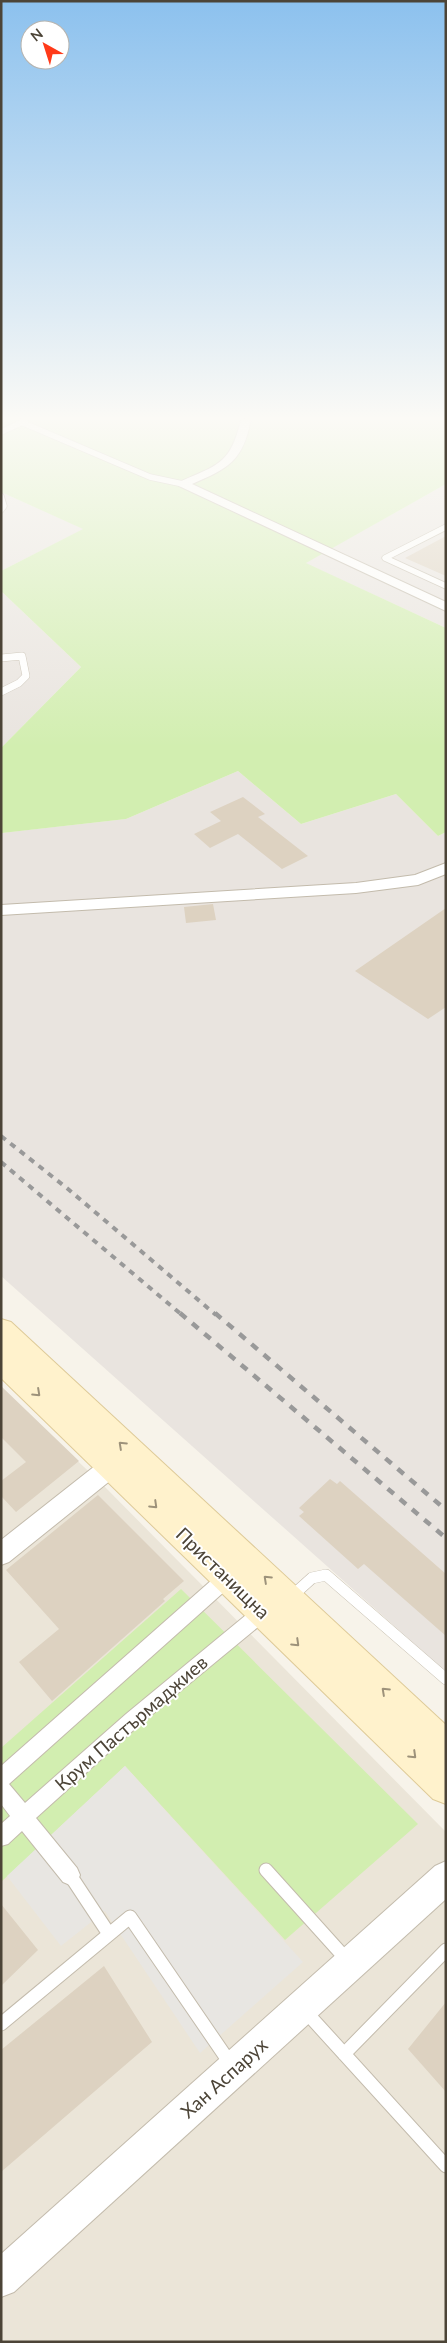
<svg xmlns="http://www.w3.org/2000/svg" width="447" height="2343" viewBox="0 0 447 2343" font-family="Lato,sans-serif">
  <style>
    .residential { fill: #ebe5d8 }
    .industrial { fill: #e9e4df }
    .green { fill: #d2eeb0 }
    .parking { fill: #e8e6e2 }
    .building { fill: #ddd2c1 }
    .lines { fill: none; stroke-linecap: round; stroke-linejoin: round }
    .service-far3-casing { stroke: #c3bbac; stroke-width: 7 }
    .service-far2-casing { stroke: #c3bbac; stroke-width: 8 }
    .service-far1-casing { stroke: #c3bbac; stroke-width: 12 }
    .service-casing { stroke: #c3bbac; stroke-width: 15 }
    .pedestrian-casing { stroke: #c3bbac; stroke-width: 2 }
    .minor-casing { stroke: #c3bbac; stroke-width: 2 }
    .tertiary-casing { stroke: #c3bbac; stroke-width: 2 }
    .secondary-casing { stroke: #deca98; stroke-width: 2 }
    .service-far3 { stroke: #fff; stroke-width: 5.5 }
    .service-far2 { stroke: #fff; stroke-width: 7 }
    .service-far1 { stroke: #fff; stroke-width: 11 }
    .service { stroke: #fff; stroke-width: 13 }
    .pedestrian { fill: #fff; fill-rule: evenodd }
    .minor { fill: #fff; fill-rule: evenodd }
    .tertiary { fill: #fff; fill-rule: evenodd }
    .secondary { fill: #fff2cc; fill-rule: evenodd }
    .rail-far1 { stroke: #999; stroke-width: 4; stroke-dasharray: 6 6; stroke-linecap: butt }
    .rail { stroke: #999; stroke-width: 4.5; stroke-dasharray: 8 8; stroke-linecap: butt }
    .oneway { stroke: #9d927a }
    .labels { text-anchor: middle; stroke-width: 4; stroke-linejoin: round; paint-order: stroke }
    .near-street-label { font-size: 19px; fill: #4c4437; stroke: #fff }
  </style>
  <rect width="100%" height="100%" fill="#f7f3ea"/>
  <path class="residential" d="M1,1389L101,1483L446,1832V2342H1Z"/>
  <path class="industrial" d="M446,484V628L305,563Z
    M1,492L84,529L1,571Z
    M1,591L81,667L1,748Z
    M238,771L301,824L396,794L438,836L446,832V1672L1,1276V833L126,819Z"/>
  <path class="green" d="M9,419H446V484L306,563L446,628V832L438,836L396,794L301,824L238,771L126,819L2,833L1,748L81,667L1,591V571L83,529L1,492V423Z
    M181,1589L418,1824L285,1940L125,1766L1,1882V1748Z"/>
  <path class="parking" d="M125,1766L303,1962L200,2053L105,1911L61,1946L7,1876Z"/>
  <path class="building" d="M446,536V576L405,558Z
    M243,797L265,814L258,817L308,856L282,869L238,834L210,848L194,834L221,821L210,812Z
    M213,904L216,920L186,923L184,907Z
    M446,908V1007L428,1019L355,971Z
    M1,1386L79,1461L16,1512L1,1496V1481L26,1462L1,1437Z
    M330,1479L337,1484L340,1481L446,1574V1636L364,1564L358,1569L299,1516L304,1512L299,1508Z
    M98,1495L184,1581L163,1599L165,1601L52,1701L19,1662L59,1629L6,1570Z
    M1,1904L38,1950L1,1986Z
    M104,1966L152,2042L1,2172V2050Z
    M446,2002V2092L408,2049Z"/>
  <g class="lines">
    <g class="service-far3-casing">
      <path id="service-far3" d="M21,422L150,477L183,484
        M1,432L25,421
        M1,496L4,506L1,510
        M446,527L385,558L446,586"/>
    </g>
    <g class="service-far2-casing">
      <path id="service-far2" d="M1,658L22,656L26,676L19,683L1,692"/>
    </g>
    <g class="service-far1-casing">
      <path id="service-far1" d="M292,1596L312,1578L326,1575L446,1679"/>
    </g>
    <g class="service-casing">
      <path id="service" d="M266,1870L347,1960
        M70,1875L109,1934
        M306,2012L446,2166
        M1,2024L130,1917L230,2063
        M344,2054L446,1950"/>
    </g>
    <g class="pedestrian-casing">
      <path id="pedestrian" d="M228,1569L234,1571L237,1577L234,1583L9,1784L25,1803L126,1714L257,1606L263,1604L269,1606L272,1612L269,1618L138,1726L36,1818L77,1868L80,1875L77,1882L70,1885L63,1882L22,1831L8,1844L1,1846V1824L10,1816L1,1804V1766L222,1571Z"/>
    </g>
    <g class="minor-casing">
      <path id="minor" d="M241,419H251C243,461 229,468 192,484L446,602V611L179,486V482C218,465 231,464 241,419Z
        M446,863V874L418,885L356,893L1,915V905L356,883L415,875Z
        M113,1455L121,1458L124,1465L121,1472L9,1562L1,1565V1540L105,1458Z"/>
    </g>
    <g class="tertiary-casing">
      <path id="tertiary" d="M446,1861V1899L14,2292L1,2297V2254L435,1866Z"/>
    </g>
    <g class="secondary-casing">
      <path id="secondary" d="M1,1319L11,1322L446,1725V1804L433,1799L1,1378Z"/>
    </g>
    <use href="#service-far3" class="service-far3"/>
    <use href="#service-far2" class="service-far2"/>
    <use href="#service-far1" class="service-far1"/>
    <use href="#service" class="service"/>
    <use href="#pedestrian" class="pedestrian"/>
    <use href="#minor" class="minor"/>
    <use href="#tertiary" class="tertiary"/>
    <use href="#secondary" class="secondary"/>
    <path class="rail-far1" d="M1,1136L68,1189L216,1315
      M1,1162L182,1315"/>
    <path class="rail" d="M180,1313L446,1538
      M215,1313L446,1510"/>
  </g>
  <defs><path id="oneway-chevron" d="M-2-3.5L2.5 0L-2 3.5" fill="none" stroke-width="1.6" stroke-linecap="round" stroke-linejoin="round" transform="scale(1.25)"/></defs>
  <g class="oneway">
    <use href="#oneway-chevron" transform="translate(37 1393) rotate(43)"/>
    <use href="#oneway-chevron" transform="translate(122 1445) rotate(-137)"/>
    <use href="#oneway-chevron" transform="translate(154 1505) rotate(44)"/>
    <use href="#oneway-chevron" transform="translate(267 1579) rotate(-137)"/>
    <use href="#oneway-chevron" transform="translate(296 1643) rotate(44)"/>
    <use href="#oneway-chevron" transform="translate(385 1691) rotate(-137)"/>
    <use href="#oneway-chevron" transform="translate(413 1755) rotate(44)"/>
  </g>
  <linearGradient id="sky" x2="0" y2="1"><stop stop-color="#8cc1ee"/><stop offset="0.56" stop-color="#fbfaf6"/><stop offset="1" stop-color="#fbfaf6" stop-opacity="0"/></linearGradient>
  <rect width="447" height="747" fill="url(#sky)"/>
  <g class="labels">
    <g class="near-street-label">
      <text transform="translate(223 1573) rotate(44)" y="7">Пристанищна</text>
      <text transform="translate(131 1723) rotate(-41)" y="7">Крум Пастърмаджиев</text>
      <text transform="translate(224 2078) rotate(-42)" y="7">Хан Аспарух</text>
    </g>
  </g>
  <rect width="447" height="2343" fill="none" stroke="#4c4437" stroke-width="5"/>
  <g transform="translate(45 45) rotate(321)"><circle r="24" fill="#ffffff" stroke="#b7b4af"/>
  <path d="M0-4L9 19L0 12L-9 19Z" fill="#ff3a19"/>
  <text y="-8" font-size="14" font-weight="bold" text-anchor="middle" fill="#4c4437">N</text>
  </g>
</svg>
